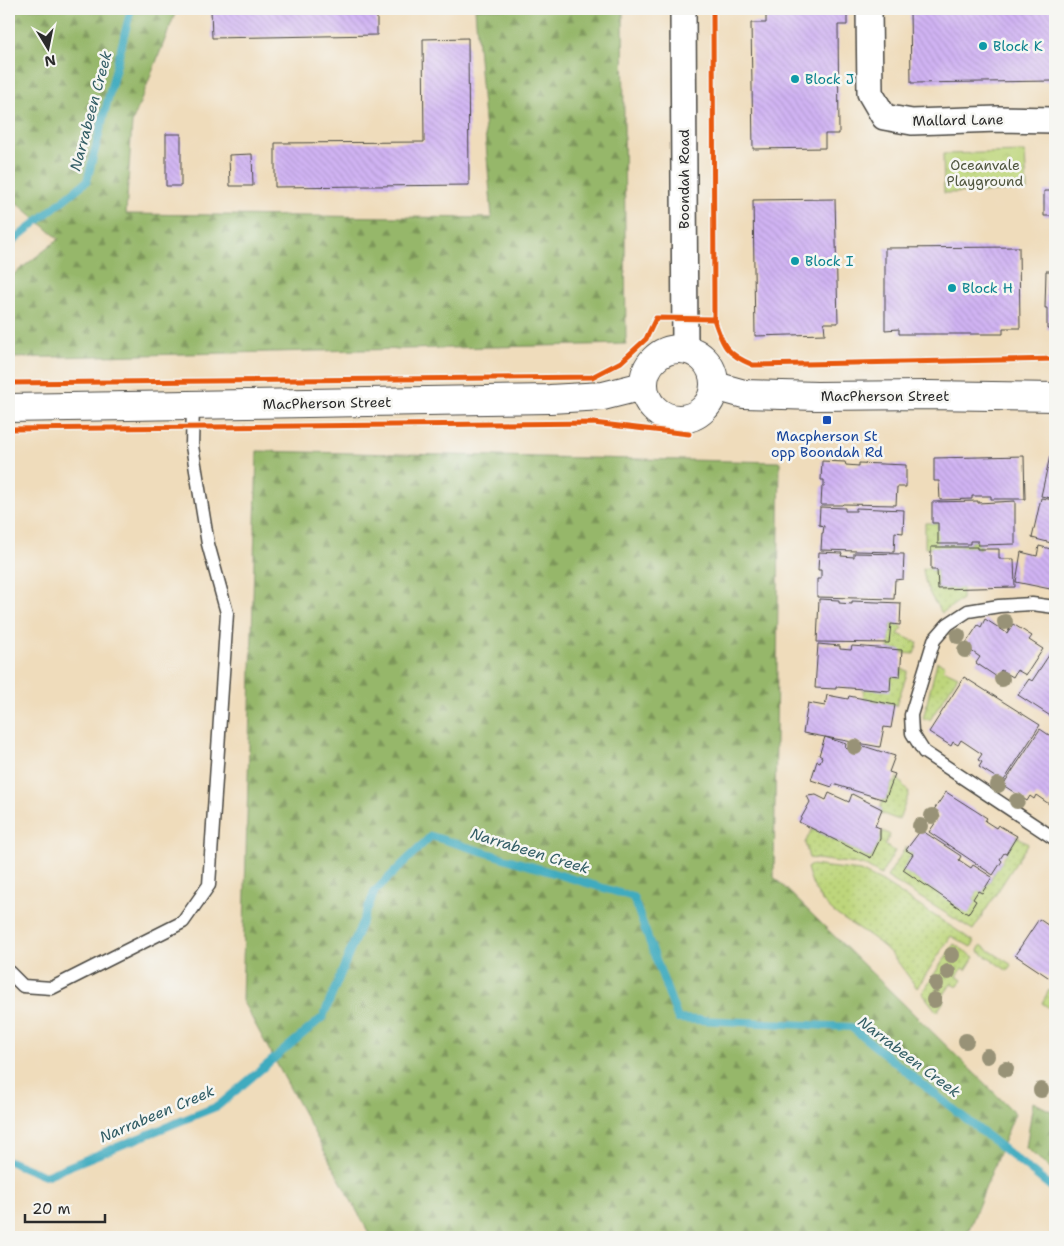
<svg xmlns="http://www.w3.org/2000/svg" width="1064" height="1246" viewBox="0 0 1064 1246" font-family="'Shantell Sans',sans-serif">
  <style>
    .grass { fill: url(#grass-dots); stroke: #748053 }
    .forest { fill: url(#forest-firs); stroke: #60714b }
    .park { fill: url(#park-crowns); stroke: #748053 }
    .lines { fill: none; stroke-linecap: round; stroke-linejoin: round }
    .stream { stroke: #40abbf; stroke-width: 8 }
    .building { fill: url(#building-back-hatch) }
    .service-casing { stroke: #484641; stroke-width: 15 }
    .minor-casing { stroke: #484641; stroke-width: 28 }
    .tertiary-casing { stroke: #484641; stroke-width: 30 }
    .service { stroke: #fff; stroke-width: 12 }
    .minor { stroke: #fff; stroke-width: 25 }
    .tertiary { stroke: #fff; stroke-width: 28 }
    .cycleway-casing { stroke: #f6f6f2; stroke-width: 8 }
    .cycleway { stroke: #e8590c; stroke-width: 5 }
    .tree { fill: #989277 }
    .culture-dot { fill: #0f9aa8; stroke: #f6f6f2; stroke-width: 2 }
    .transit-dot { fill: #1a4fb4; stroke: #f6f6f2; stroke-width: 2 }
    .labels { text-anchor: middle; stroke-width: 5; stroke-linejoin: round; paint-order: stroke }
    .culture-label { font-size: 14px; fill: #0d838f; stroke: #f6f6f2; text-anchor: start }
    .street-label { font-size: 14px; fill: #2b2b2b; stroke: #f6f6f2 }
    .park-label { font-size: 14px; fill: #50563f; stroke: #f6f6f2 }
    .transit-label { font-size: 14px; fill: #164399; stroke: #f6f6f2 }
    .water-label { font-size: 15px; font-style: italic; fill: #335e66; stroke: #f6f6f2 }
  </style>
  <defs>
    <pattern id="grass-dots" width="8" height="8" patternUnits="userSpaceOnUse" patternTransform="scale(1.25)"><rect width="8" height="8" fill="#bed67b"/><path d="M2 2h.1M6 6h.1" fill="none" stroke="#a3b86a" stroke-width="1.8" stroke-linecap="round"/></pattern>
    <pattern id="forest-firs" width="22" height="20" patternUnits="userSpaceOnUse" patternTransform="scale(1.25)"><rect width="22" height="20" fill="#96b76b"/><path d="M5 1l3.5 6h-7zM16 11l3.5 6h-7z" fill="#7b9558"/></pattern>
    <pattern id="park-crowns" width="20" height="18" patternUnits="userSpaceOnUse" patternTransform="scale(1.25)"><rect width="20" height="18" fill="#bed67b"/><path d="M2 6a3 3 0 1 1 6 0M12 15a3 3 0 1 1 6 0" fill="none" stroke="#a3b86a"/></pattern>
    <pattern id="building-back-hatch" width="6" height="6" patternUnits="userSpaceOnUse" patternTransform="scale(1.25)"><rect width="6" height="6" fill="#d0b3f3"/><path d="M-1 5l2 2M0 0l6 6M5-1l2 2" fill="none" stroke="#b39ad0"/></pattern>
  </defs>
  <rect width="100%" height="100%" fill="#f6f6f2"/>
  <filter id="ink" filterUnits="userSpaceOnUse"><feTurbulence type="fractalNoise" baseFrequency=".02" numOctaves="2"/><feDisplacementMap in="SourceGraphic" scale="10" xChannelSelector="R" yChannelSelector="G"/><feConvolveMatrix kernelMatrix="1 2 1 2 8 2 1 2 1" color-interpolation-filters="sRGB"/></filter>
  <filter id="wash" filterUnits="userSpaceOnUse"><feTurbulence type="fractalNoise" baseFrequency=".0096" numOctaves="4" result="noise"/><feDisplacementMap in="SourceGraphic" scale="20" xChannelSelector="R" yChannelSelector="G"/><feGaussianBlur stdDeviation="1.12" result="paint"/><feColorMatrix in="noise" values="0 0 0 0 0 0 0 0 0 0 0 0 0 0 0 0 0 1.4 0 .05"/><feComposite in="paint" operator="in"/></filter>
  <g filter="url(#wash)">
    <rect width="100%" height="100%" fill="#efdcbb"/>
    <path class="grass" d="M925,523H938L939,544H970V541H978V544L981,545V549H977V547L925,548Z
      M929,568L931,570H937L938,589L962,588V599L942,613C931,597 925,588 923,569Z
      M891,624L900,625L903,628L898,634L918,643L914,654L901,653V650L888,649Z
      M937,662L945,665L943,669L958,676L930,720L923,719Z
      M901,669L908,671L896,706L895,705L863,699L864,689L891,676H900Z
      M897,777L909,793L899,820L880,813L882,809H880L883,800H885L892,782L895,783Z
      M812,829L871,858L883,831L890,835L885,845L895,851L881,875L864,865L809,858L805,843Z
      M1017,836L1028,844L973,930L887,877L906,847L908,848L907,850L913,854L903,870L968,913L976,901L973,899L978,891L982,893Z
      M811,865L860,871L881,881L975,942L971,947L951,936L917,988C906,974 896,957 883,946C848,917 820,917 807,868Z
      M954,944L974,957L966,970L963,968L957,976L962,980L957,987L951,984L941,999L944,1001L937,1012L922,993Z
      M981,945L1012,965L1008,971L978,951Z
      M1049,990L1055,995V1012L1042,1003Z"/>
    <path class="forest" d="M21,9H177L132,123L126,214L492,218L475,9H623L626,344L9,358V278L59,239L9,196V22Z
      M257,451L780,462L774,877L1015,1113L966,1237H371L242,1000Z
      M1033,1102L1055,1113V1172L1026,1148Z"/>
    <path class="park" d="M1025,152L1027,191L944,193L943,154Z"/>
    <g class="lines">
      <path class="stream" d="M9,244L87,181L131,9
        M9,1161L45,1176L218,1106L323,1017L375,891L431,836L633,897L678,1019L851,1027L1055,1190"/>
    </g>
    <g id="blocks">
      <path class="building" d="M211,9H377V35L212,38Z
        M766,9H847V25H838L839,134H825V148L753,149L751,23H766Z
        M881,9H1055V81L911,83L910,11L881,12Z
        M468,38L469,185L275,187V143L424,142L423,39Z
        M166,134H181V186H166Z
        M252,154L253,186H230L229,155Z
        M1052,185H1055V216H1044V191H1052Z
        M835,199L838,323H824L825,334L755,336L753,200Z
        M1019,247L1020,328H1003V334H899V329L885,330V248Z
        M1052,265H1055V329H1047V308H1045L1046,271H1052Z
        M1024,456L1025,499H991V496H972V499L940,500L939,481H934V458Z
        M1050,456L1055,457V499L1041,496Z
        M822,461L845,462L846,465L859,466V463L906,465V487H897L896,505L843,504L842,505H821L822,486H824V480H821Z
        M1041,498L1055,500V544L1032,538Z
        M978,501V503L1015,501V544L981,545H978V541H970V544H938V523H932V502Z
        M820,507L845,508V511H856V508L904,510L903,533L895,532L894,552L821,550L822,533H823L824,526L819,525Z
        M1039,546L1055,550V590L1016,582L1021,552L1037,556Z
        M931,547H977V549H999V559H1014L1015,587L938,589L937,570H931Z
        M819,552L842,553L841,556L854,557V553L904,554L903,579L895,580L894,599L817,597V579H821V570H818Z
        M819,599L839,600V603L852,604V601L901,603L900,625L891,624L889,643L817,642Z
        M985,619L1007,633L1013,624L1032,636L1029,640L1043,649L1026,675L1017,670L1013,677L1001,670L997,677L976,663L980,657L964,646L978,625L981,627Z
        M1055,636V719L1018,695L1029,679L1032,681L1055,646L1051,643Z
        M818,644L840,646V649L851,650L852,646L902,650L900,677L891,676L890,691L836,687V689L815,688Z
        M964,677L1040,725L1003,782L979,767L982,762L978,760L982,754L961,740L958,745L953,742L951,746L929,732Z
        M827,695L848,699L849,696L895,705L891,728L884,727L880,747L803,733L808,703L825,706Z
        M1040,729L1055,739V795L1049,804L1036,795L1034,799L1030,796L1027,801L1003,785Z
        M825,737L846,744L845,748L851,750L854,743L895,756L889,772L895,774L885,800L833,784L832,787L811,780L817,761L820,762L822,757L819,755Z
        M946,792L987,818L985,821L996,828L998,825L1017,836L1006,854L1004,853L1000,859L1002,861L993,875L929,832L940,816L933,811Z
        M829,793L849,802L852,794L882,809L875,826L880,828V839L871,858L799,822L810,802L807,796L816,795L826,800Z
        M921,830L961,856L959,860L971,868L973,865L992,877L982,893L978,891L973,899L976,901L968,914L903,870L913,854L906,850Z
        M1039,919L1055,930V973L1051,979L1015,955Z"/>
    </g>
  </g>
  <g filter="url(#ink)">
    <use href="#blocks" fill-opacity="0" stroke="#484641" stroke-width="1"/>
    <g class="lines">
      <g class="service-casing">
        <path id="service" d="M1055,607L1032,604L999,606L968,611L948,624L934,640L911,715L912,733L924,752L1055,839
          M9,972L23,986L52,988L183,922L209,885L227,613L208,544L192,446L193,406"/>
      </g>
      <g class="minor-casing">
        <path id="minor" d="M683,9L685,349
          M869,9L870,93L884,117L912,122L998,119L1055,120"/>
      </g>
      <g class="tertiary-casing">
        <path id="tertiary" d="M644 384a35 35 0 1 1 70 0a35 35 0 1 1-70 0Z
          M715,386L744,394L817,396L928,395L1055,397
          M9,408L550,399L603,396L643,386"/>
      </g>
      <use href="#service" class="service"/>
      <use href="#minor" class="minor"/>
      <use href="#tertiary" class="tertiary"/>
      <g class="cycleway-casing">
        <path id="cycleway" d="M713,9L714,319C723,346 726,354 753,365L1055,359
          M9,383L592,377L621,362L646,339L656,318L714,319
          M9,429L593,423L689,434"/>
      </g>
      <use href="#cycleway" class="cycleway"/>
    </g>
    <g class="tree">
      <circle cx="1005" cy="622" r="8"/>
      <circle cx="958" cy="636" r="8"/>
      <circle cx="965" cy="650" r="8"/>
      <circle cx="1002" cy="679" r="8"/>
      <circle cx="855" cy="747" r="8"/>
      <circle cx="998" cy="785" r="8"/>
      <circle cx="1017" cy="801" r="8"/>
      <circle cx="932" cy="816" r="8"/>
      <circle cx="920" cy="826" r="8"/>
      <circle cx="952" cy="955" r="8"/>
      <circle cx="948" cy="972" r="8"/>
      <circle cx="936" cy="984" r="8"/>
      <circle cx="934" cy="1000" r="8"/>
      <circle cx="966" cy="1041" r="8"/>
      <circle cx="987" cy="1056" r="8"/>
      <circle cx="1006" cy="1069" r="8"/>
      <circle cx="1041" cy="1090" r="8"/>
    </g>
  </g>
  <g class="culture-dot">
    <circle cx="983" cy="46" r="5"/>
    <circle cx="795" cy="79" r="5"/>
    <circle cx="795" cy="261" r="5"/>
    <circle cx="952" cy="288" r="5"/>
  </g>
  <rect class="transit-dot" x="822" y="415" width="10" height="10" rx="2.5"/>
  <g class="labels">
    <g class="culture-label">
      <text x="993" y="51">Block K</text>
      <text x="805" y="84">Block J</text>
      <text x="805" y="266">Block I</text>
      <text x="962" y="293">Block H</text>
    </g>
    <g class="street-label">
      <text transform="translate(958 120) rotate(-1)" y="5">Mallard Lane</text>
      <text transform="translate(684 179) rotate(-90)" y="5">Boondah Road</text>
      <text x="885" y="401">MacPherson Street</text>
      <text transform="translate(327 403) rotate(-1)" y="5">MacPherson Street</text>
    </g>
    <g class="park-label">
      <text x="985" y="170">Oceanvale<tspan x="985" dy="16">Playground</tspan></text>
    </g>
    <g class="transit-label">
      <text x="827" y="441">Macpherson St<tspan x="827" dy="16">opp Boondah Rd</tspan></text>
    </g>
    <g class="water-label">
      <text transform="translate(91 111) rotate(-75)" y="5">Narrabeen Creek</text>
      <text transform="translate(530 851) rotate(17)" y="5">Narrabeen Creek</text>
      <text transform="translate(909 1057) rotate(37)" y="5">Narrabeen Creek</text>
      <text transform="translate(157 1114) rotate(-23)" y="5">Narrabeen Creek</text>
    </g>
  </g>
  <rect width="1064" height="1246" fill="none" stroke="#f6f6f2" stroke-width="30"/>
  <g transform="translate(48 48) rotate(170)" stroke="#f6f6f2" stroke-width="4" paint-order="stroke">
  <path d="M0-4L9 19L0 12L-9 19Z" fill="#2b2b2b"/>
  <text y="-8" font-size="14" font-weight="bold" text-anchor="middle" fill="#2b2b2b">N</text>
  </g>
  <path d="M25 1214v8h80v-8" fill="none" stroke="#2b2b2b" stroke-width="2.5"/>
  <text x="32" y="1214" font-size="15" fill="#2b2b2b" stroke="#f6f6f2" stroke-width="4" paint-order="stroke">20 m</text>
</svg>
